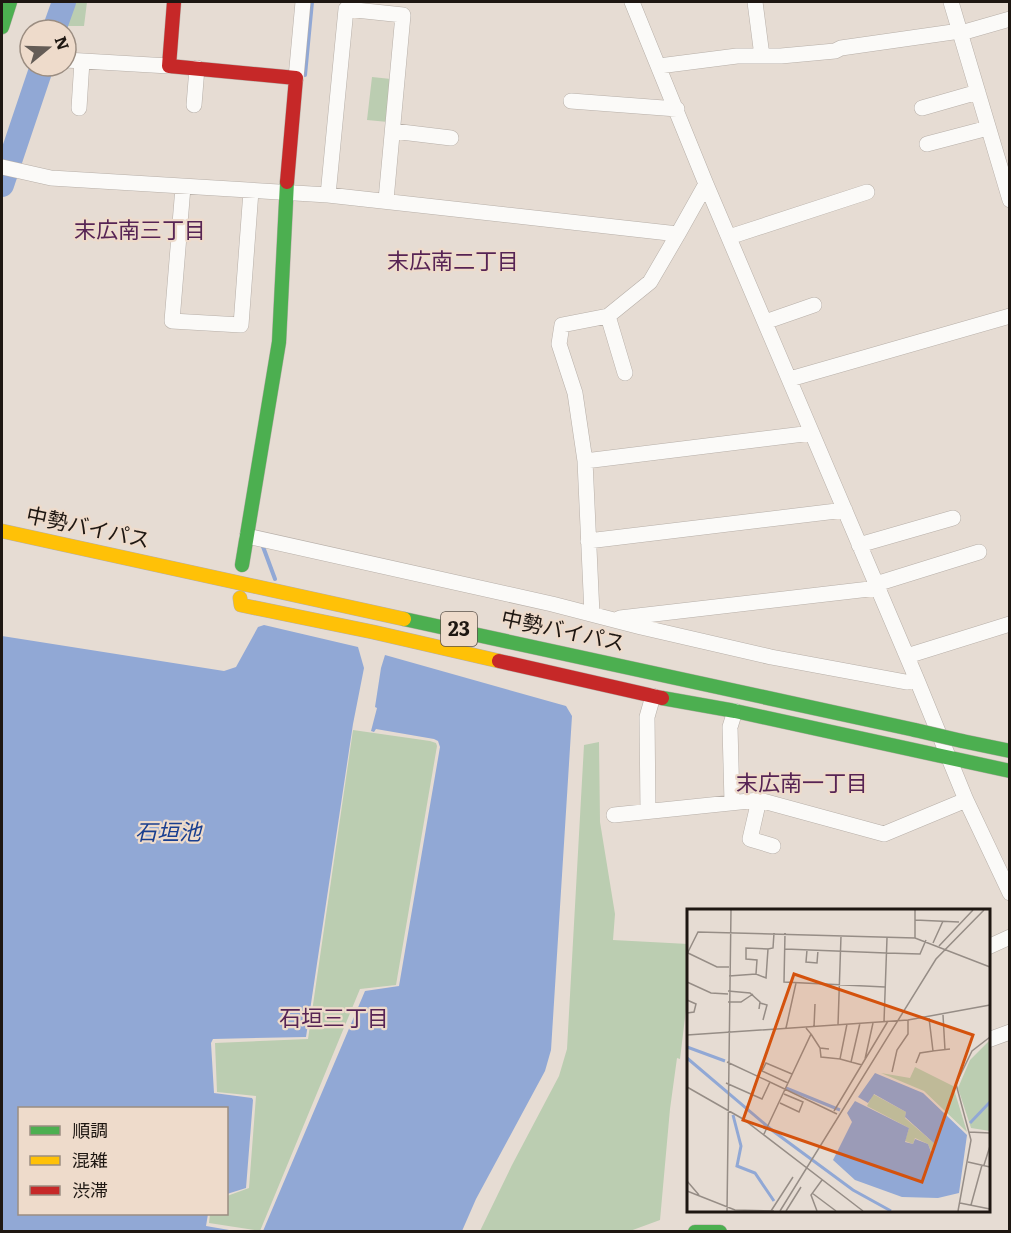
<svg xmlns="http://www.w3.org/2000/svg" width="1011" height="1233" viewBox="0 0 1011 1233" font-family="Literata,'Noto Sans JP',serif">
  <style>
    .green { fill: #bbcdb1 }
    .water { fill: #91a8d5 }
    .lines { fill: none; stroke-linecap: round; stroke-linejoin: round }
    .stream { stroke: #91a8d5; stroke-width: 4 }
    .river { stroke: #91a8d5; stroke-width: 24 }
    .street-casing { stroke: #b7afa8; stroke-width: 16 }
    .fast-casing { stroke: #b7afa8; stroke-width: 15 }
    .slow-casing { stroke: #b7afa8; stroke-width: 15 }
    .jam-casing { stroke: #b7afa8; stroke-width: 15 }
    .street { stroke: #fbfaf8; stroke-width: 15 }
    .fast { stroke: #4caf50; stroke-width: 14 }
    .slow { stroke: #ffc107; stroke-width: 14 }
    .jam { stroke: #c62828; stroke-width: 14 }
    .fast-bridge-casing { stroke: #b7afa8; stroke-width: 15; stroke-linecap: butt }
    .fast-bridge { stroke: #4caf50; stroke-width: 14 }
    .labels { text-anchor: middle; stroke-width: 4.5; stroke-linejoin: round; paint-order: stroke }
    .shield { fill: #eedbcb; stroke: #5c524a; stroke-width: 1.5 }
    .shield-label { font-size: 20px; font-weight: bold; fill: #1e1712 }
    .street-label { font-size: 21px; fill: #1e1712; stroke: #eedbcb }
    .neighbourhood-label { font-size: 22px; fill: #572454; stroke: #eedbcb }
    .water-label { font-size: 22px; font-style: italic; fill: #193e8f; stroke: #eedbcb }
    .inset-river { fill: none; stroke: #91a8d5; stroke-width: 3 }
    .inset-road { fill: none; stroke: #968d86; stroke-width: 1.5 }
    .view { fill: #d4520d; fill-opacity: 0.15; stroke: #d4520d; stroke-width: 3 }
    .inset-edge { fill: none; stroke: #1e1712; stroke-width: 3 }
  </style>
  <rect width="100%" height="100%" fill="#e6dcd3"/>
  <path class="green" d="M72,2H87L84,26H64Z
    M372,77L391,79L388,122L367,120Z
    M353,730L430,741L436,743L437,746L396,985L360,989L260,1231L209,1223L210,1214H226L227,1196L249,1188L256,1096L217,1092L215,1043L308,1039Z
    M599,742L600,822L615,914L613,940L688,944V993L680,1059L677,1058L670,1109L660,1220L630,1231H480L512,1165L559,1076L567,1049L584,745Z"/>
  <path class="water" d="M264,625L358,647L364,668L353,724L306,1037L213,1039L211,1043L214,1093L252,1098L253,1100L246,1188L227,1194L226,1108H20V1214H208L206,1226L235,1231H2V636L224,671L236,667L258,627Z
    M385,655L566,706L572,716L551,1050L545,1071L476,1199L462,1231H263L365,991L399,986L440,747L438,741L434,739L376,729L374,732L371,731L377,708L375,707L381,668Z"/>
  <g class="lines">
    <path class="stream" d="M305,75L312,2
      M262,544L275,579"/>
    <path class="river" d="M54,30L64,2
      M2,185L42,66"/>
    <g class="street-casing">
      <path id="street" d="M632,2L706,184L917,680L966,800L1010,893
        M755,2L762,56
        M951,2L1010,200
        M961,33L1010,19
        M66,60L169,66
        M659,66L737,56H781L835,51L841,48L960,31
        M296,78L303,2
        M571,101L677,109
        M194,105L197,68
        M79,108L82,61
        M922,108L978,92
        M393,131L451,138
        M927,144L988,128
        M2,167L51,178L328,195L678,234L706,184
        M183,187L172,321L241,325L251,191
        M328,195L346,9L403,15L386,200
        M729,237L867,192
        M608,316L562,325L559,344L575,393L585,461L812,433
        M765,322L814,305
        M625,373L608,316L650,282L678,234
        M790,379L1010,316
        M585,461L592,614
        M247,536L552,604L641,627L771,657L906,682L917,680
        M588,541L845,510
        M859,545L953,518
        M876,584L979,552
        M620,618L878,588
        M907,656L1010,624
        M759,800L750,839L773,846
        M732,802L730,727L735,711
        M648,811L647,717L653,696
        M614,815L759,800L884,834L966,800
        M988,947L1010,937
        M988,1040L1010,1032"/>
    </g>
    <g class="fast-casing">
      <path id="fast" d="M2,27L10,2
        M242,565L279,342L287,182
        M404,619L915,730
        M662,698L735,711L1010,771
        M962,741L1010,751
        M695,1232H720"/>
    </g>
    <g class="slow-casing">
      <path id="slow" d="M2,531L404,619
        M240,598L241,605L373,632L499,661"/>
    </g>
    <g class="jam-casing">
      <path id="jam" d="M174,2L169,66L296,78L287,182
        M499,661L662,698"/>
    </g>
    <use href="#street" class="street"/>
    <use href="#fast" class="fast"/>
    <use href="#slow" class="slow"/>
    <use href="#jam" class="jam"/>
    <g class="fast-bridge-casing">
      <path id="fast-bridge" d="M915,730L962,741"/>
    </g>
    <use href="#fast-bridge" class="fast-bridge"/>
  </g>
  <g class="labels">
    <rect class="shield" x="441" y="612" width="36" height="34" rx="4.5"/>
    <g class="shield-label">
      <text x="459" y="636">23</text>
    </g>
    <g class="street-label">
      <text transform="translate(88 528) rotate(12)" y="7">中勢バイパス</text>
      <text transform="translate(563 631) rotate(12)" y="7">中勢バイパス</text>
    </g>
    <g class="neighbourhood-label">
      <text x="140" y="238">末広南三丁目</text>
      <text x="453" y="269">末広南二丁目</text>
      <text x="802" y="791">末広南一丁目</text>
      <text x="334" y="1026">石垣三丁目</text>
    </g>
    <g class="water-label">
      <text x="168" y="840">石垣池</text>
    </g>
  </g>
  <g transform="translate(687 909)">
    <rect width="303" height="303" fill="#e6dcd3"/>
    <path d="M303,131V222L284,219L271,179L283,151ZM228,158L266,177L280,223L237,182L194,164L223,169ZM186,185L219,203L218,209L248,235L244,242L241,235L228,229L226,235L218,232L222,219L180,197Z" fill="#bbcdb1"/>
    <path d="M188,164L236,184L280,226L272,284L251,289L215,288L168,271L146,251L165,213L160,204L168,192L222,219L218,233L226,235L228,230L241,235L244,243L249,236L218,208L219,203L187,185L181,194L171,188Z" fill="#91a8d5"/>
    <path class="inset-river" d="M0,138L38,152M0,149L86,222L166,281L204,302M99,179L153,201M46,206L54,237L50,257L68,264L87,292M283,214L303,193"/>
    <path class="inset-road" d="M228,11L272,13M98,24L97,73L198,78M228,29V1M246,34L256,12M252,37L286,1M81,40L86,39L87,24M98,40L199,44M120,41L119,53L130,54L131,41M1,44L30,58H42M199,44L233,45L239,31M0,45L11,23L228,29L303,58M42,67L69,65L79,69L81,40L59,39V50L70,51L69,65M0,73L24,84L41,85M41,82L63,84L73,93L72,100M0,91L9,95L7,103L0,104M41,93H54L66,85M73,94L80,96L76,111M256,106L258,141M242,109L246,142L263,140M197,113L200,29M151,116L154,27M127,118L128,95M99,119L109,74M124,125L133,139L142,140M0,126L221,111L303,96M133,139L134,148L153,150L160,115M153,150L175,156M178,150L186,114M40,153L83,173M164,153L173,114M229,154L233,144L246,142M205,163L210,141L221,125V111M39,174L75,190L83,173L150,205M101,174L75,162L79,154L105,165M0,178L56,210L176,302M93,194L112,203L116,193L97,185M147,202L201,112M282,223L303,224M77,225L124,125L119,119M281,253L303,258M297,256L303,237M0,272L12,286M0,282L48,301L87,302M125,284L149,302M273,294L303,300M284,296L295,256M40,302L44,1M84,302L106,268M93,302L249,50L297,1M99,302L114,278M130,302L124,286L135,271M271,302L284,231L269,175L285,142L303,128"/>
    <path class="view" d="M107,65L286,126L235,273L56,211Z"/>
    <rect width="303" height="303" class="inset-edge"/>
  </g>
  <rect width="1011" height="1233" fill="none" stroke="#1e1712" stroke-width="6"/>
  <rect x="18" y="1107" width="210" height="108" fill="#eedbcb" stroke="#9b8d81" stroke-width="1.5"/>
  <rect x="30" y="1126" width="30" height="9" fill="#4caf50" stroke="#9b8d81" stroke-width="1.5"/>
  <text x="72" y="1137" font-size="18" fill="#1e1712">順調</text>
  <rect x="30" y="1156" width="30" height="9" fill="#ffc107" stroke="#9b8d81" stroke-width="1.5"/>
  <text x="72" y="1167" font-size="18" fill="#1e1712">混雑</text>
  <rect x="30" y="1186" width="30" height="9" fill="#c62828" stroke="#9b8d81" stroke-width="1.5"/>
  <text x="72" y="1197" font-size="18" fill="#1e1712">渋滞</text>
  <g transform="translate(48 48) rotate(71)"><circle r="28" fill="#eedbcb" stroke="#9b8d81" stroke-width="1.5"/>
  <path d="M0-4.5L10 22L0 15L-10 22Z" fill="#645c56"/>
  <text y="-9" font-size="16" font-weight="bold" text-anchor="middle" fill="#1e1712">N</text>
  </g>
</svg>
